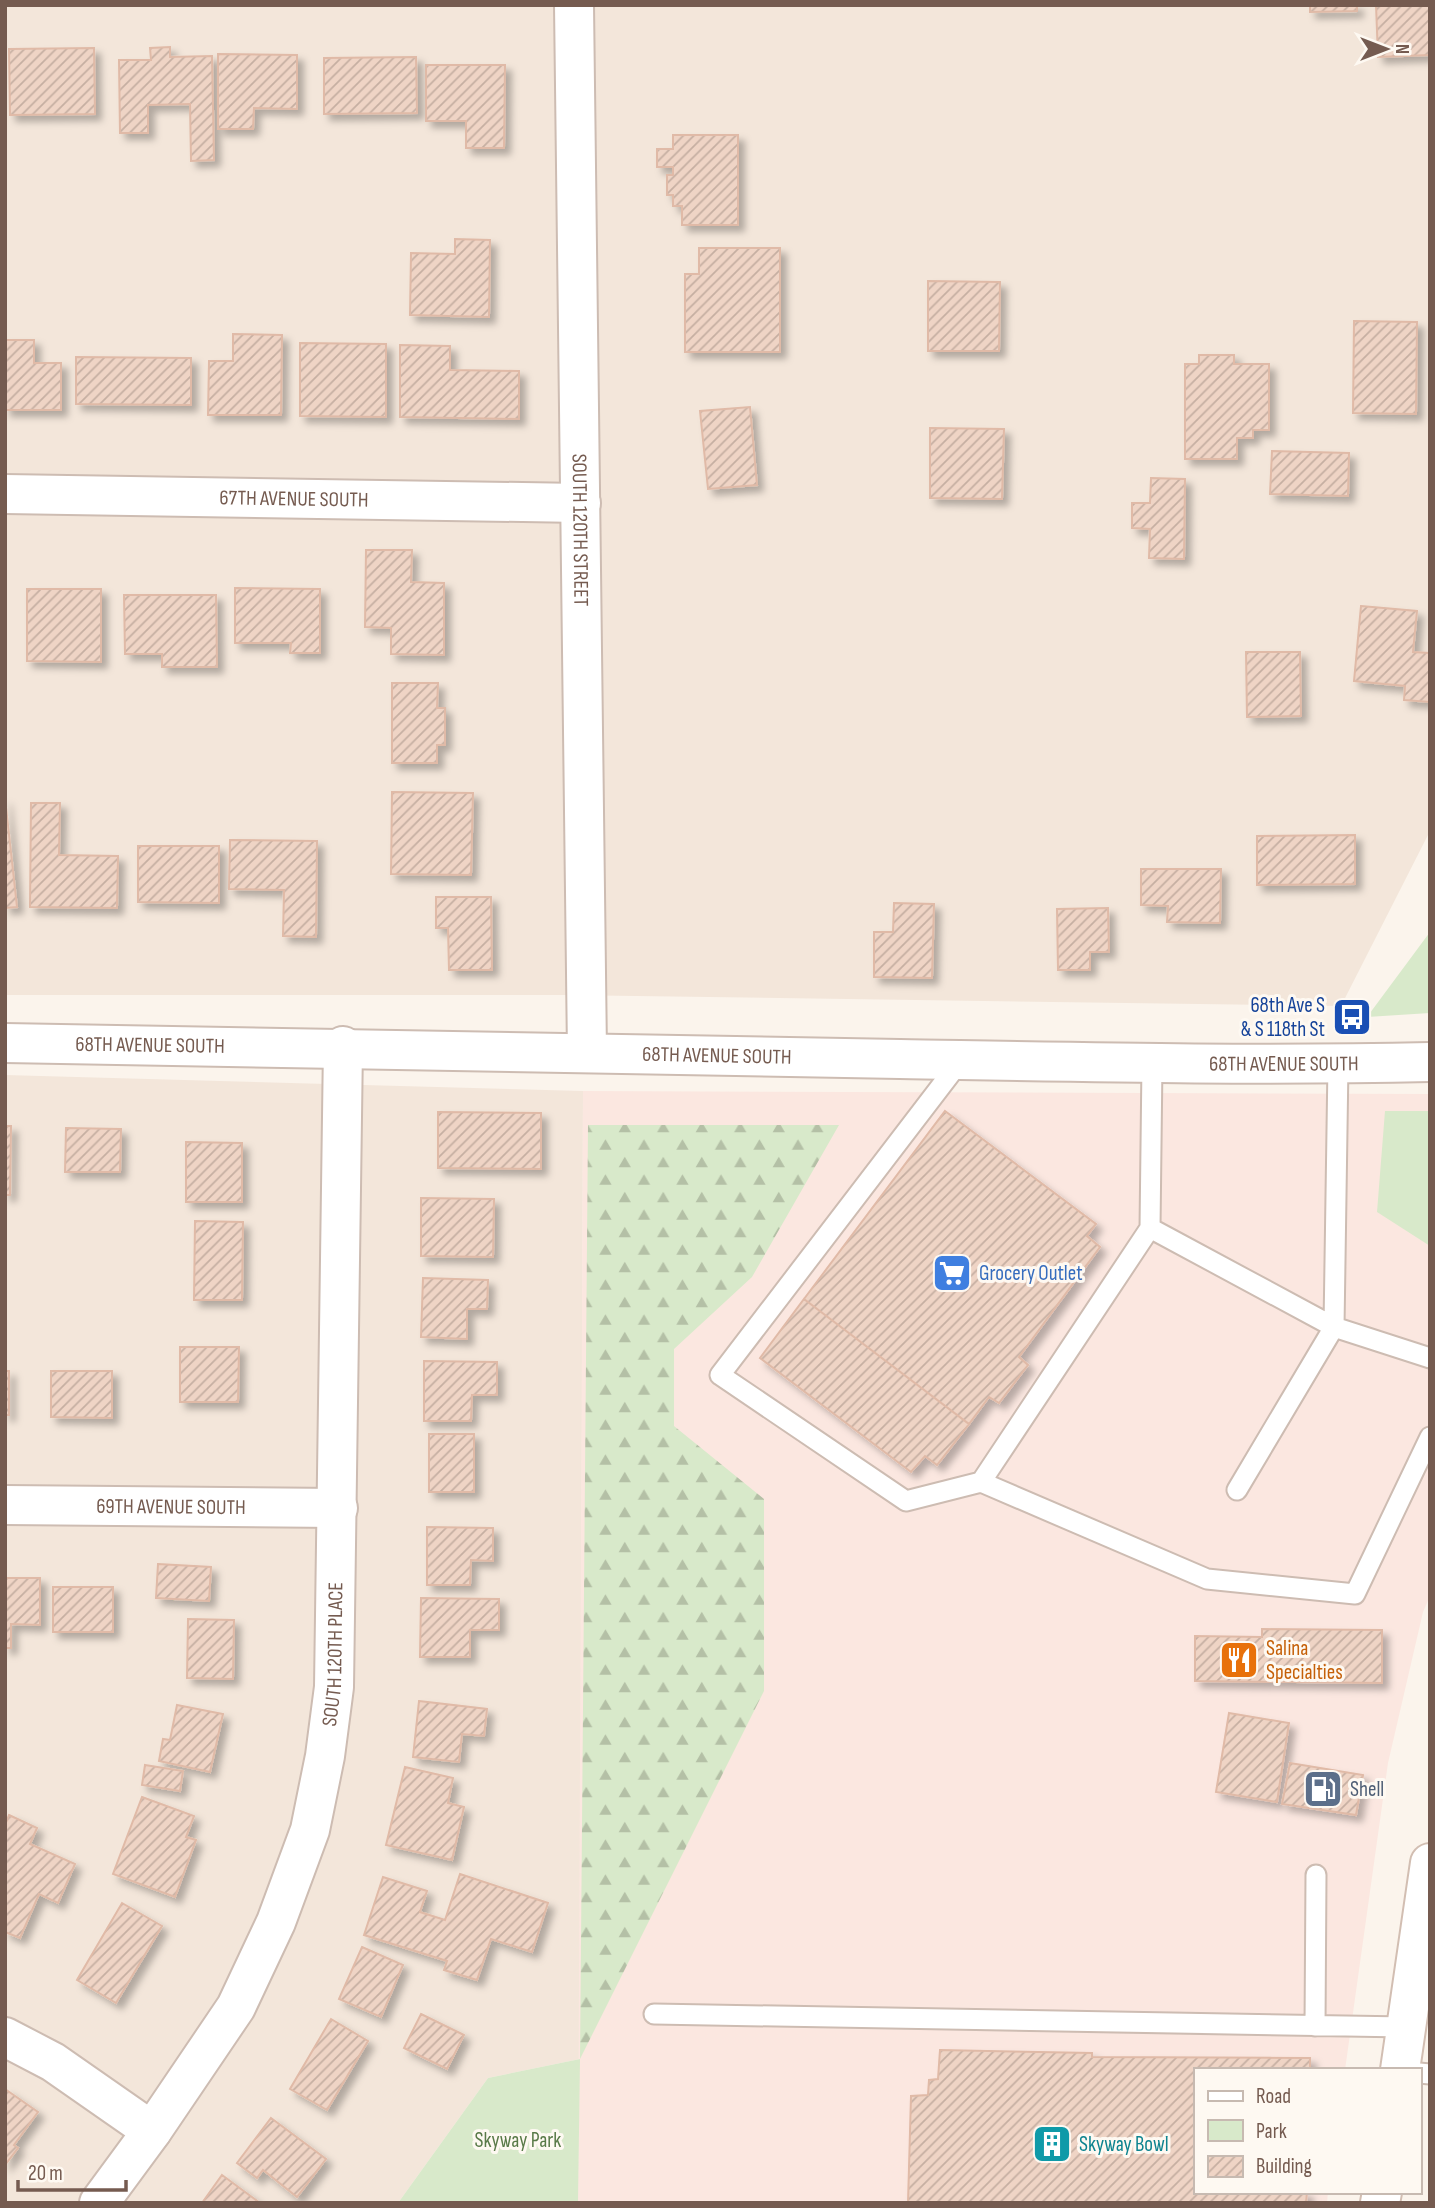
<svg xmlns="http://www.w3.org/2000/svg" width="1435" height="2208" viewBox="0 0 1435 2208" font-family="'Sofia Sans Condensed',sans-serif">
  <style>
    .residential { fill: #f3e6da }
    .commercial { fill: #fbe7e0 }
    .green { fill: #d8e9ca }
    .forest { fill: url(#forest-firs) }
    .building { fill: url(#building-hatch); stroke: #e0baa7; stroke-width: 2; filter: url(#shadow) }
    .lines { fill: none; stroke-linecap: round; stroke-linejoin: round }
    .service-casing { stroke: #cdbcb2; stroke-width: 23 }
    .minor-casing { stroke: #cdbcb2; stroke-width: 42 }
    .tertiary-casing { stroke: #cdbcb2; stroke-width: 42 }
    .secondary-casing { stroke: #d2beb2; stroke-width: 42 }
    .service { stroke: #fff; stroke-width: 19 }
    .minor { stroke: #fff; stroke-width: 38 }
    .tertiary { stroke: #fff; stroke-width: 38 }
    .secondary { stroke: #fff; stroke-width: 38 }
    .labels { text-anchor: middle; stroke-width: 6; stroke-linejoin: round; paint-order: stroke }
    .street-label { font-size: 21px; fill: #755b50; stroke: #fef9f2 }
    .transit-label { font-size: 21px; fill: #164399; stroke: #fef9f2; text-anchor: end }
    .shop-label { font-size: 21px; fill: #366cbe; stroke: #fef9f2; text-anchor: start }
    .food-label { font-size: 21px; fill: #c56008; stroke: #fef9f2; text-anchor: start }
    .service-label { font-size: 21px; fill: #4e5e75; stroke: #fef9f2; text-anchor: start }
    .park-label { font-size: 21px; fill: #597a48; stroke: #fef9f2 }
    .culture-label { font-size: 21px; fill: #0d838f; stroke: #fef9f2; text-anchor: start }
  </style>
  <defs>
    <pattern id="forest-firs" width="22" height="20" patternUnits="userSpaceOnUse" patternTransform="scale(1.75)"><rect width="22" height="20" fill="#d8e9ca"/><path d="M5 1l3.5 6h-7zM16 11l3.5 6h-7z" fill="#b4c0a6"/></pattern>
    <pattern id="building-hatch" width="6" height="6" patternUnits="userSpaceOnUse" patternTransform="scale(1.75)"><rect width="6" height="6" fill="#efd4c5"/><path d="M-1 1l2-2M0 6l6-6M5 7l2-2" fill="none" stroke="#c6afa2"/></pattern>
    <filter id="shadow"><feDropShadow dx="6" dy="6" stdDeviation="3.5" flood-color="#0004"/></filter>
  </defs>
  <rect width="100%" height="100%" fill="#fbf4ec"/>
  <path class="residential" d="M5,5H1430V831L1341,1006L563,995H5Z
    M5,1075L583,1091L580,2059L488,2078L398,2203H5Z"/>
  <path class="commercial" d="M583,1091L1430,1094V1596L1423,1612L1388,1763L1345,2070H1195V2192H1328L1327,2203H578Z"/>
  <path class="green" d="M1430,932V1013L1367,1017Z
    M1385,1111H1430V1246L1377,1212Z
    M580,2059L578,2203H398L488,2078Z"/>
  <path class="forest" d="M588,1125H839L752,1277L674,1349V1426L764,1499V1691L580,2059Z"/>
  <path class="building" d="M1310,5H1357V11L1310,12Z
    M1376,5H1430V55L1378,57Z
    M170,47V57L212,56L214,160L191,161L190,104L148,105V133H120L119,60H151L150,48Z
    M94,48L95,114L10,115L9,49Z
    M218,54L297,55V109L254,108L253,129H218Z
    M416,57L417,113L324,114V58Z
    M426,65H505L504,148H466V121H426Z
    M673,135H738V225H682V206H673V195H667V175H673V167H657V149H673Z
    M455,239L490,240L489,317L410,315L411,253L455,254Z
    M699,248H780V352H685V274H699Z
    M928,281L1000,282L999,351H928Z
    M1354,321L1417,322L1416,414L1353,413Z
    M233,334L282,335L281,415H208L209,361H233Z
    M5,340H34V363H61V410H5Z
    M300,343L386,344V417L300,416Z
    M400,345L450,346V370L519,371V419L400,417Z
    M1199,355H1234V364H1269V430H1253V438H1237V459H1185V364H1199Z
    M76,357L191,358V405L76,404Z
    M750,407L757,485L708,489L700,411Z
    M930,428L1004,429L1002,499L930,498Z
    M1272,451L1349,453L1348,496L1270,494Z
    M1151,478L1185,479L1184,559L1149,558L1150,529L1132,528V503H1150Z
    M366,550H412L411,582L444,583V655L391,654V628L365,627Z
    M235,588L320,589V653H290L291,643H235Z
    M27,589H101V662L27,661Z
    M124,595H216L217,667H162V654H125Z
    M1361,606L1417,611L1413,652L1430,653V702L1404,700L1405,686L1354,681Z
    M1246,652H1300L1301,716L1247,717Z
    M392,683H438L437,708H445V745H437V763H392Z
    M392,792L473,793L471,875L391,874Z
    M5,798L17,907L5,908Z
    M31,803H60L59,855L118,856L117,908L30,907Z
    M1355,835V884L1257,885V836Z
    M230,840L317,841L316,937L283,936L284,890L229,889Z
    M138,846H219V903L138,902Z
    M1141,869H1221L1220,923L1167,922L1168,906L1141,905Z
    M436,897H491L492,970H449L448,928H436Z
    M894,903L934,904L932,978L874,977V932H893Z
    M1108,908L1109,952H1090V970H1058L1057,909Z
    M945,1111L1096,1224L1087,1236L1100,1247L1019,1357L1028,1365L999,1403L989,1397L969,1424L804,1299Z
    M438,1112L541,1113V1169L438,1168Z
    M5,1126H11L10,1195H5Z
    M66,1128L121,1129L120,1172H65Z
    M186,1142L242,1143V1202H186Z
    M421,1198L494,1199L493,1257L421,1256Z
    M195,1221L243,1222L242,1300H194Z
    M423,1278L488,1280L487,1309H467V1339L421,1337Z
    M804,1299L969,1424L937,1465L925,1456L911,1472L760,1358Z
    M180,1347H239L238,1402H180Z
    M424,1361L497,1362V1395H472L471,1421H424Z
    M5,1371H9V1415H5Z
    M51,1371H112V1418L51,1417Z
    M429,1434H474V1492H429Z
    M427,1527L493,1528V1561L471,1560L470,1585H427Z
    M158,1564L211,1567L209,1601L156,1598Z
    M5,1578H40V1625L11,1624V1648H5Z
    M53,1587H113V1632H53Z
    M421,1598L499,1599V1630H470V1657H420Z
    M188,1619L234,1620L233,1679L187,1678Z
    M1262,1629L1382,1630V1683L1195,1681V1636L1262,1637Z
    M419,1701L487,1709L484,1736L462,1734L459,1762L413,1757Z
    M177,1705L223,1714L210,1772L159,1761L163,1739L170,1740Z
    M1229,1713L1289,1723L1277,1802L1216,1792Z
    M1290,1763L1363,1775L1356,1815L1282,1804Z
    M145,1765L183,1771L180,1791L142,1785Z
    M405,1767L453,1778L448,1803L464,1807L452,1860L386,1845Z
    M142,1797L194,1816L186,1837L196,1840L175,1897L113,1874Z
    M9,1815L37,1828L30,1844L75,1864L58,1903L39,1894L20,1938L5,1932V1825Z
    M460,1874L548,1903L532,1952L491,1939L477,1980L444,1970L447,1961L364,1935L383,1877L427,1891L420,1912L445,1920Z
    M122,1903L162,1926L116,2003L77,1980Z
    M362,1947L403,1965L381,2017L339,1999Z
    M421,2014L464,2035L447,2069L404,2048Z
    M331,2019L368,2041L327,2110L290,2089Z
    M940,2050L1092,2053V2057L1310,2058V2070H1195V2192H1307L1306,2203H908L911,2096L928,2095L929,2080L938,2079Z
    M5,2089L38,2112L14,2145L18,2148L5,2165Z
    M271,2118L326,2159L297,2197L263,2170L257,2178L237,2163Z
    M222,2175L260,2203H202Z"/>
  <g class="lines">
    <g class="service-casing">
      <path id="service" d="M961,1060L720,1375L906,1501L981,1482L1150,1228L1152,1063
        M1150,1228L1334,1327L1430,1358
        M981,1482L1207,1579L1355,1594L1430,1437
        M1237,1490L1334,1327L1338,1064
        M654,2014L1406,2027
        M1315,2026L1316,1875
        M1419,2073L1430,2074"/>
    </g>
    <g class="minor-casing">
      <g id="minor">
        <path id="s1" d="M574,5L587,1053"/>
        <path id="s2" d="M5,494L581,503"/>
        <path id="s3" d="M5,1505L338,1508"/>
        <path d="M5,2037L53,2062L152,2131"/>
        <path id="s4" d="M99,2203L152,2131L236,2007L276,1922L310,1830L325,1756L334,1687L343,1046"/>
      </g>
    </g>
    <g class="tertiary-casing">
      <g id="tertiary">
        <path id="s5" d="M5,1043C304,1046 602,1053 900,1059C1077,1062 1253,1066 1430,1062"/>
      </g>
    </g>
    <g class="secondary-casing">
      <path id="secondary" d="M1400,2070L1430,1863
        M1380,2203L1382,2192"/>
    </g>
    <use href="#service" class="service"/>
    <use href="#minor" class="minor"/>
    <use href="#tertiary" class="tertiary"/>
    <use href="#secondary" class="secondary"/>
  </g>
  <defs>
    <g id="bus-square" transform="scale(2.0125)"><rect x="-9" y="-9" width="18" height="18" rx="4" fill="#1a4fb4" stroke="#fef9f2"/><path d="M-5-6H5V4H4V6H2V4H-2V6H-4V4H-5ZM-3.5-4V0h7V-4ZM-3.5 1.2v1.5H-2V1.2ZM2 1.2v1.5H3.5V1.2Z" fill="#fff"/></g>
    <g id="supermarket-square" transform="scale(2.0125)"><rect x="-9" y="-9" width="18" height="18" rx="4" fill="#3f7fe0" stroke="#fef9f2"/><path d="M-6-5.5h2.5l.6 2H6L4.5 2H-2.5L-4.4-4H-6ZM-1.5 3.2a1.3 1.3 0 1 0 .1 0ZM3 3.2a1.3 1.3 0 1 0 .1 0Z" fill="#fff"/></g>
    <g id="restaurant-square" transform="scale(2.0125)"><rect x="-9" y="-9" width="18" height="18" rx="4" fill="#e8710a" stroke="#fef9f2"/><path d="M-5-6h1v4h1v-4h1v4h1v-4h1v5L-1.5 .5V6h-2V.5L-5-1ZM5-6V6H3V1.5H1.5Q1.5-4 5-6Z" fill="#fff"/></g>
    <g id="fuel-square" transform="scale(2.0125)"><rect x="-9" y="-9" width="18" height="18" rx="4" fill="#5c6f8a" stroke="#fef9f2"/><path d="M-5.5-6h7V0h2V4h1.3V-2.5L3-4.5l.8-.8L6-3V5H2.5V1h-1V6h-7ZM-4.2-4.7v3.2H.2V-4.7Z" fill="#fff"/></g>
    <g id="building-square" transform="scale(2.0125)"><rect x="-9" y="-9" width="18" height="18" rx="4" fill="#0f9aa8" stroke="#fef9f2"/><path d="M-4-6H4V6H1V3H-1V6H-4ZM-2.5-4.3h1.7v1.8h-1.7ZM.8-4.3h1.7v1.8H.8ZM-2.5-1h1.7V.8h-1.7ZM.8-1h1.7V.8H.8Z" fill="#fff"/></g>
  </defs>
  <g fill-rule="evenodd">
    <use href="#bus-square" x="1352" y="1017"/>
    <use href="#supermarket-square" x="952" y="1273"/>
    <use href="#restaurant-square" x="1239" y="1660"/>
    <use href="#fuel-square" x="1323" y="1789"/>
    <use href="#building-square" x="1052" y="2144"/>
  </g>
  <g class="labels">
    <g class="street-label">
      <text dy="7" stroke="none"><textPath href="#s2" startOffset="289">67TH AVENUE SOUTH</textPath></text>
      <text dy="7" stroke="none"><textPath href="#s1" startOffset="525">SOUTH 120TH STREET</textPath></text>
      <text dy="7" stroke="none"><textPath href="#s5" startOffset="145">68TH AVENUE SOUTH</textPath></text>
      <text dy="7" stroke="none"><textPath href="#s5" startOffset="712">68TH AVENUE SOUTH</textPath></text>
      <text dy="7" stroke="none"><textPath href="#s5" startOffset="1279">68TH AVENUE SOUTH</textPath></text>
      <text dy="7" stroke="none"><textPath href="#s3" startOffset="166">69TH AVENUE SOUTH</textPath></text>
      <text dy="7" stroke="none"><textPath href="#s4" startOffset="609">SOUTH 120TH PLACE</textPath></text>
    </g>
    <g class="transit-label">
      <text x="1325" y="1012">68th Ave S<tspan x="1325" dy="24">&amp; S 118th St</tspan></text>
    </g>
    <g class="shop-label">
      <text x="979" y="1280">Grocery Outlet</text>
    </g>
    <g class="food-label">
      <text x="1266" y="1655">Salina<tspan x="1266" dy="24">Specialties</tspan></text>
    </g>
    <g class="service-label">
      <text x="1350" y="1796">Shell</text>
    </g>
    <g class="park-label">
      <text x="518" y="2147">Skyway Park</text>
    </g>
    <g class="culture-label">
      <text x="1079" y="2151">Skyway Bowl</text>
    </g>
  </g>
  <rect width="1435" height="2208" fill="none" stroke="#755b50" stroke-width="14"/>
  <rect x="1194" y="2068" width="228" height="126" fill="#fef9f2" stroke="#c7bab1" stroke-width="2"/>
  <rect x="1208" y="2091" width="35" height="10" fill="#ffffff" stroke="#c7bab1" stroke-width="2"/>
  <text x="1256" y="2103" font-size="21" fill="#755b50">Road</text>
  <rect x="1208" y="2120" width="35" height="21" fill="#d8e9ca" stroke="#c7bab1" stroke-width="2"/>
  <text x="1256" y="2138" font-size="21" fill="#755b50">Park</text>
  <rect x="1208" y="2156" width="35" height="21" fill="url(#building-hatch)" stroke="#c7bab1" stroke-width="2"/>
  <text x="1256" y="2173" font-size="21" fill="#755b50">Building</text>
  <g transform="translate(1386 49) rotate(90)" stroke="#fef9f2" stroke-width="5" paint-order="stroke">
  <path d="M0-5L12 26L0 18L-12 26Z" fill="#755b50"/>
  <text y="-10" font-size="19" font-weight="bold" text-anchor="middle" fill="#755b50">N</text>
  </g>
  <path d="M18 2180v10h108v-10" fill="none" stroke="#755b50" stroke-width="3.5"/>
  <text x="28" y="2180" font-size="21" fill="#755b50" stroke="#fef9f2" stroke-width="5" paint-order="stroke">20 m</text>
</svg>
